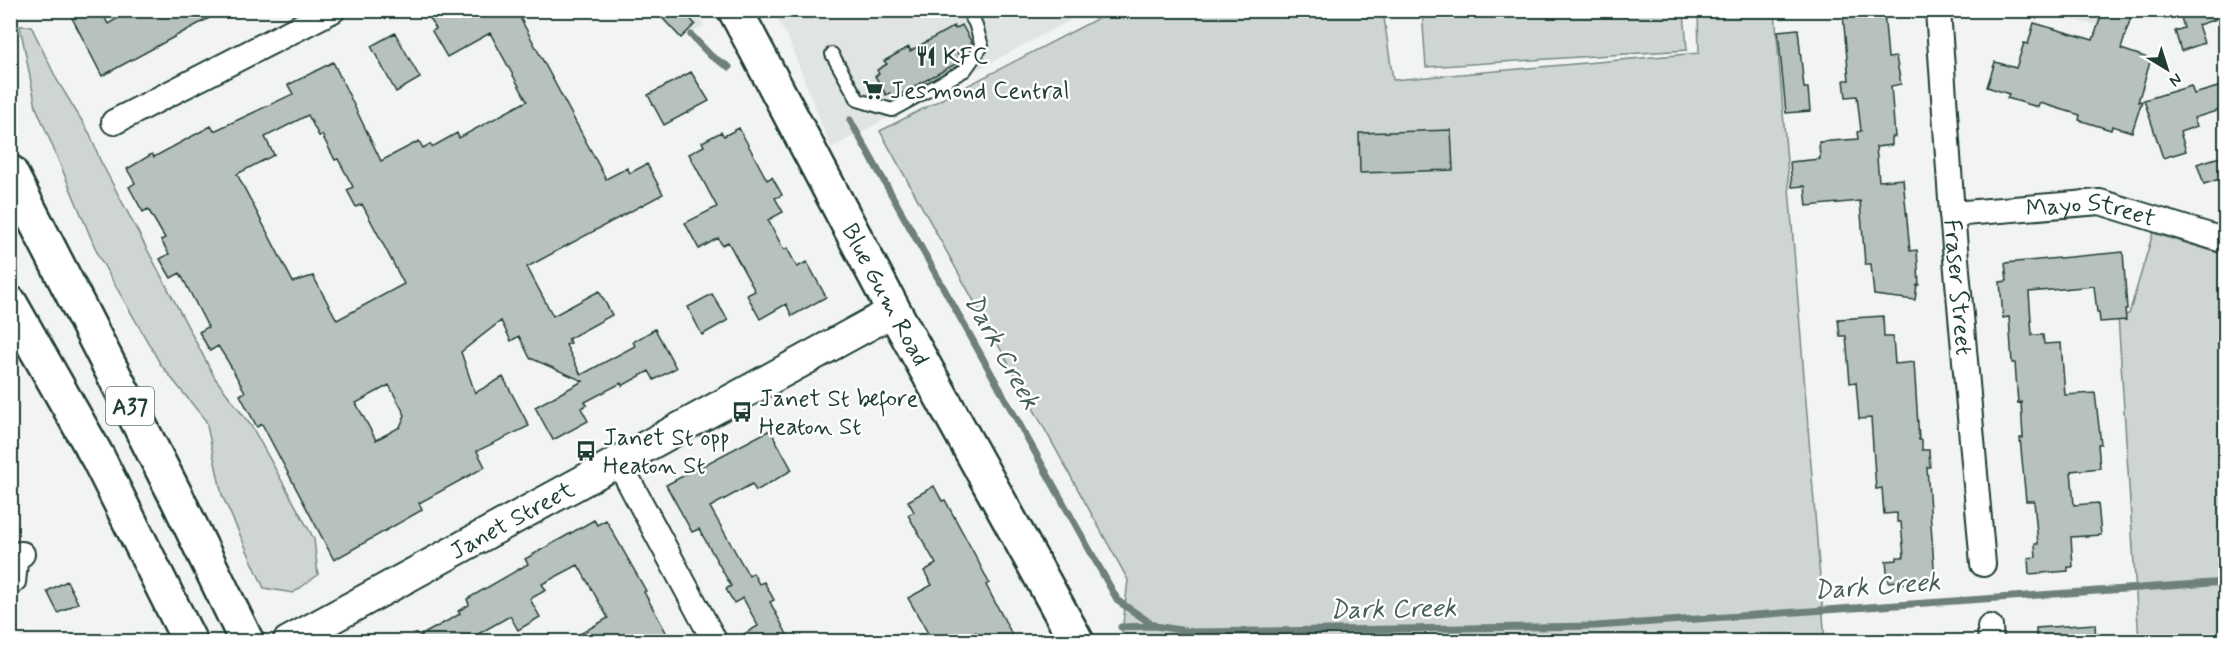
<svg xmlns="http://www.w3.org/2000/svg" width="2236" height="652" viewBox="0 0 2236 652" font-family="Mynerve,sans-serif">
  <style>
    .built { fill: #e0e4e3 }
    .green { fill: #ced5d3; stroke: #768984; stroke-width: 1.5 }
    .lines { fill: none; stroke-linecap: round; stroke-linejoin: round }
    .stream { stroke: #6d807b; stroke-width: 7 }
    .building { fill: #b7c1bd; stroke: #1f3d34; stroke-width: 1.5; fill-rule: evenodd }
    .service-casing { stroke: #1f3d34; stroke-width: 16 }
    .minor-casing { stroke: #1f3d34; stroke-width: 28 }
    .tertiary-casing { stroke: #1f3d34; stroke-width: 34 }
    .secondary-casing { stroke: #1f3d34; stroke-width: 38 }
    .motorway-casing { stroke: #1f3d34; stroke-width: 38 }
    .service { stroke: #fff; stroke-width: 12 }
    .minor { stroke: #fff; stroke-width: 24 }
    .tertiary { stroke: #fff; stroke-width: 30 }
    .secondary { stroke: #fff; stroke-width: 33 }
    .motorway { stroke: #fff; stroke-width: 33 }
    .labels { text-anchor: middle; stroke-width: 5; stroke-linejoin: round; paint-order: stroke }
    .shield { fill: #fff; stroke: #627771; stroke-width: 1.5 }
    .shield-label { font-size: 22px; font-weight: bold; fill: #1f3d34 }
    .poi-label { font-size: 24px; fill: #1f3d34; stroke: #fff; text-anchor: start }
    .street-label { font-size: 24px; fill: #1f3d34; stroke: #fff }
    .water-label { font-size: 26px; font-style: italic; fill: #465f57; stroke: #fff }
  </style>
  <rect width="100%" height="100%" fill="#f2f3f3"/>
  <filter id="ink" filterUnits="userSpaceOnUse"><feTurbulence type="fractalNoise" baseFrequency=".0167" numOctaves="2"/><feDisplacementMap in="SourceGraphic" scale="12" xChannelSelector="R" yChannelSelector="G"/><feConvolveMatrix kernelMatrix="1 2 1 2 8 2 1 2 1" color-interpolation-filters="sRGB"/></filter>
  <g filter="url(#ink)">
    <path class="built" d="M653,11H696L704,26L680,39Z
      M773,11H1087L831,148L788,38Z
      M2025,11H2124L2118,29Z"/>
    <path class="green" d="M1112,11H1383L1393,80L1699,53L1698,11H1775L1825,641H1121L1128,580L880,131Z
      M1422,11H1684L1687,50L1426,67Z
      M20,26H31L57,80L90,134L100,160L215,378L252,427L314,539L318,575L293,593L264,588L222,495L206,421L161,365L99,257L36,107Z
      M2153,233L2225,255V641H2139L2118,316L2129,314Z"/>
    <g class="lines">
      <path class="stream" d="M691,35L711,56L729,67
        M850,120L1118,601L1155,626L1193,632L1596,626L2226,582
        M1121,627L1155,626"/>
    </g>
    <path class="building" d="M68,10H101L108,24L132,10H224L102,76Z
      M444,10H516L606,179L627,168L630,173L647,164L663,194L527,267L553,316L599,291L612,315L568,339L571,343L566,345L581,375L635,346L633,342L655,329L676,368L654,380L649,371L622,386L621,383L585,402L587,405L581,408L588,421L553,440L535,407L583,381L530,358L519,336L511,341L501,321L461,352L475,393L503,377L529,426L477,451L485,467L419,503L422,510L334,560L262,424L257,427L240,395L245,392L227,360L218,346L210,351L199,332L208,327L180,273L171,278L160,259L169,254L161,240L165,238L148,209L143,212L129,187L135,183L127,169L152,154L154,157L211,126L214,131L293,94L288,85L333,62L381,161L419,141L423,148L430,144L432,147L457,133L459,138L527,101L490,33L447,57L432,31L436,29L430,18ZM308,115L319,136L322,135L335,160L338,159L353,187L347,190L356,207L362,204L404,284L337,320L313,276L293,282L237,174L274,155L265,137ZM389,385L405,415L400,427L376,440L356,403Z
      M655,10H682L695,24L681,38Z
      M2103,10H2133L2121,49L2151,59L2138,102L2142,101L2132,132L2112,126L2111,130L2079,120L2080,115L2040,103L2038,107L2007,98L2009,94L1987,87L1995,62L2016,68L2024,43L2028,44L2034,23L2093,40Z
      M2179,10H2226V16L2198,25L2204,43L2181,51L2175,31L2184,28Z
      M1884,11L1888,58L1896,57L1901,84L1891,86L1895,137H1892V145L1876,147L1879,181L1903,179L1910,251L1917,250L1919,285H1917L1915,300L1874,295L1871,264H1865L1860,201L1807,206L1805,186L1792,187L1790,162L1820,159L1819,142L1858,139L1857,132L1861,131L1857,96L1846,97L1844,80H1849L1843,15Z
      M962,25L972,43L957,51L961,61L892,99L890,93L886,95L875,76L879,74L877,70L887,64L884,61L909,47L910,51L954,26L955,29Z
      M1798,29L1804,88H1808L1810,111L1786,113L1778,31Z
      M395,33L420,78L396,92L371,46Z
      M691,72L709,101L664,125L648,95Z
      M2191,86L2194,94L2218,87L2220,91L2226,89V108L2194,118L2197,126L2180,132L2186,151L2163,158L2144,100Z
      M739,128L767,180L772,177L782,195L775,198L783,212L768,220L784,250L787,248L797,267L807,262L826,297L792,316L786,304L760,319L747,295L755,291L728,242L722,245L718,238L699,249L685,223L717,207L689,154L704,146L702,142L721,132L724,136Z
      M1451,130L1453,170L1360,173L1359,133Z
      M2226,155V177L2204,184L2197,164Z
      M2123,252L2127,309H2125L2126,320L2100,322L2099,312H2097L2094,286L2029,292L2032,335H2043L2044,344L2061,343L2065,395L2095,393L2101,444H2098L2100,468L2071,471L2074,505L2098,503L2101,535L2071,537L2073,567H2068V571L2029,574L2028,558L2036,557L2035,544H2038L2034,501H2026L2020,438H2023L2021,402L2018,403L2015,363H2012L2009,317L2003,318L2000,282L2007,281L2005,263Z
      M712,294L728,320L702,335L688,307Z
      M1883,316L1884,337H1893L1895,364L1914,362L1919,440H1922V450H1929L1930,467H1927L1935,581L1899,584V581L1888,582L1886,561L1897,560V557H1904L1901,522H1897V513L1884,514L1882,488L1876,489L1871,418L1859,419L1856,382L1850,383L1846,336H1840L1838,319Z
      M770,430L792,470L756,491L752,484L710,507L749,576L753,573L759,584L764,582L774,600L770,602L791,642H730L758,626L743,598L734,603L726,589L731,586L699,529L692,532L666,485Z
      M934,486L942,501L945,500L976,557L989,583L986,585L1016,642H981L976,632L959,642H933L908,598L932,585L924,571L936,564L908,515L914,512L908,501Z
      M594,520L597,525L606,520L646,591L644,592L667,634L654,642H566L608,618L578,565L542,584L546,590L530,599L540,617L518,630L510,616L464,642H409L460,614L458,611L469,605L467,599L528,564L525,559Z
      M67,581L78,603L58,613L47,591Z
      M2095,624L2096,642H2036V628Z"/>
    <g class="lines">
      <g class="service-casing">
        <path id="service" d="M832,54L858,100L892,110L965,70L982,46L975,23L967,10
          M10,591L19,583L22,554"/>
      </g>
      <g class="minor-casing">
        <g id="minor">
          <path id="s1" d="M1938,10L1952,214L1983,564"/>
          <path d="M114,122L333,10"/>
          <path id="s2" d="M1952,214L2100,202L2226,241"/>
          <path d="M618,461L715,642"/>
          <path d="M10,555L22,554"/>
          <path d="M1990,627L1991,642"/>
        </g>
      </g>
      <g class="tertiary-casing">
        <g id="tertiary">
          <path id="s3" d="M288,642L894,311"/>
        </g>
      </g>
      <g class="secondary-casing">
        <g id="secondary">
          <path id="s4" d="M735,10L894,311L1077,642"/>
        </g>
      </g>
      <g class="motorway-casing">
        <path id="motorway" d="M10,172L177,498L247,642
          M10,303L98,458L190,642"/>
      </g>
      <use href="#service" class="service"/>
      <use href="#minor" class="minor"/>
      <use href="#tertiary" class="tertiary"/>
      <use href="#secondary" class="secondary"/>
      <use href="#motorway" class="motorway"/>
    </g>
  </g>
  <defs>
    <g id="restaurant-bare" transform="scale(1.62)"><path d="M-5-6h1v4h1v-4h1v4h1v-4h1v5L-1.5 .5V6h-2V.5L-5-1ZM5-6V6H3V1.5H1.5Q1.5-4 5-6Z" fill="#1f3d34" stroke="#fff" stroke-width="2.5" paint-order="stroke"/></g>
    <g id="supermarket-bare" transform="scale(1.62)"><path d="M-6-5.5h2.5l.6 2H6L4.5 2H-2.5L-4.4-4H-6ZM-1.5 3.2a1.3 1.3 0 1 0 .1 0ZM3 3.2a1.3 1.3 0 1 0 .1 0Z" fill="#1f3d34" stroke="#fff" stroke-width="2.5" paint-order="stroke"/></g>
    <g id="bus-bare" transform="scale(1.62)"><path d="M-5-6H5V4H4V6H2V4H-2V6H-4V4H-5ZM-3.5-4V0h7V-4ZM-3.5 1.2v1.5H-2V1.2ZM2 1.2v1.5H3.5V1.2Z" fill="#1f3d34" stroke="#fff" stroke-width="2.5" paint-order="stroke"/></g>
  </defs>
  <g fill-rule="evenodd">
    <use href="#restaurant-bare" x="926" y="56"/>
    <use href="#supermarket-bare" x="873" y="90"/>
    <use href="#bus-bare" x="742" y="412"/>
    <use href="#bus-bare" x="586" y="451"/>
  </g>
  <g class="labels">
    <rect class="shield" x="106" y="387" width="48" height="38" rx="4.5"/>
    <g class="shield-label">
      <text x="130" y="414">A37</text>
    </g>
    <g class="poi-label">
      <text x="943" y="64">KFC</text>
      <text x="890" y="98">Jesmond Central</text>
      <text x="759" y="406">Janet St before<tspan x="759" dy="28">Heaton St</tspan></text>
      <text x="603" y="445">Janet St opp<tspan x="603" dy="28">Heaton St</tspan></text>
    </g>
    <g class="street-label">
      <text dy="8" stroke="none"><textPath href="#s2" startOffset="140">Mayo Street</textPath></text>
      <text dy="8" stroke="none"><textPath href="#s1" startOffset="278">Fraser Street</textPath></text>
      <text dy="8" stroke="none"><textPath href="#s4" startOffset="322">Blue Gum Road</textPath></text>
      <text dy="8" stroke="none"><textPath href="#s3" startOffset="255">Janet Street</textPath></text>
    </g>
    <g class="water-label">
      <text transform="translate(1003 351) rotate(61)" y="9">Dark Creek</text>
      <text transform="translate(1877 585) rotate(-4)" y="9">Dark Creek</text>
      <text transform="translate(1393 608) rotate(-1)" y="9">Dark Creek</text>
    </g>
  </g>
  <rect width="2236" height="652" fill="none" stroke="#fff" stroke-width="36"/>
  <rect x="18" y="18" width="2200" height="616" fill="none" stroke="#1f3d34" stroke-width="2" filter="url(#ink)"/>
  <g transform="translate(2167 69) rotate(142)" stroke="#ffffff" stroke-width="4.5" paint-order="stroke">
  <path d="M0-4.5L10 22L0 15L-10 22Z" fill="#1f3d34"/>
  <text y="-9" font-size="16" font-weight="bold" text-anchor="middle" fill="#1f3d34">N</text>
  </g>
</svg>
